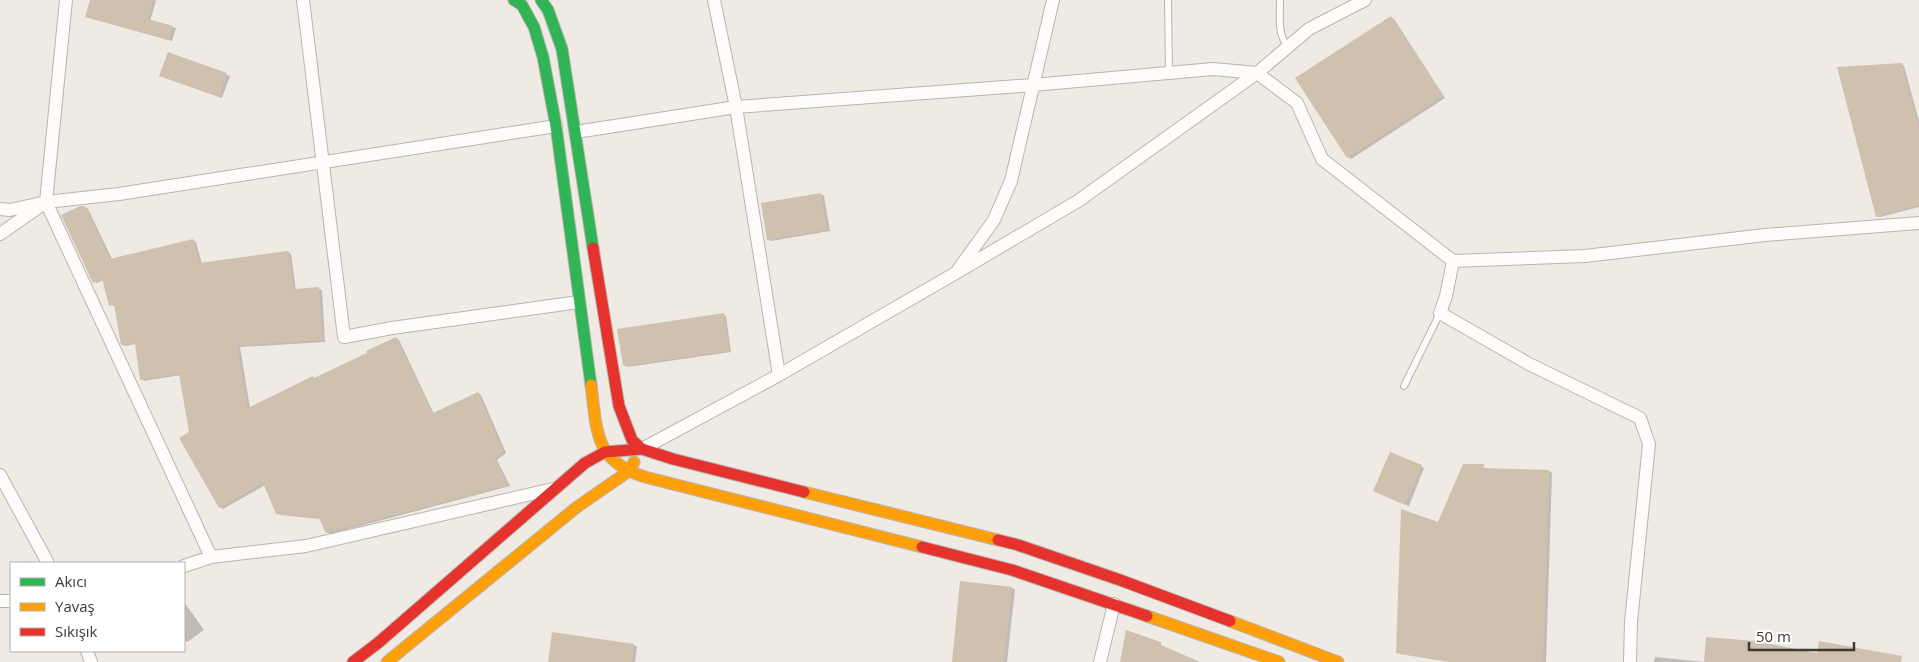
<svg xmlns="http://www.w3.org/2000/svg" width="1919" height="662" viewBox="0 0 1919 662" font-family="'Open Sans',sans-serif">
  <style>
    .shadow { fill: #0003 }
    .building { fill: #d0c1af }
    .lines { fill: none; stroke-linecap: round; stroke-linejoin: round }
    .lane-casing { stroke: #b8b4b0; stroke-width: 8 }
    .street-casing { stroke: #b8b4b0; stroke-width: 14 }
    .fast-casing { stroke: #b8b4b0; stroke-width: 13 }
    .slow-casing { stroke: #b8b4b0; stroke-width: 13 }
    .jam-casing { stroke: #b8b4b0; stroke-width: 13 }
    .lane { stroke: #fdfcfb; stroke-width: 6 }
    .street { stroke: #fdfcfb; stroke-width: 12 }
    .fast { stroke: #30b455; stroke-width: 11 }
    .slow { stroke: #ff9f0a; stroke-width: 11 }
    .jam { stroke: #e5322d; stroke-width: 11 }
  </style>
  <rect width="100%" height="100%" fill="#f0eae4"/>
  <path class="shadow" d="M91,0H154L156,1L150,21L176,28L172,41L90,18Z
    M1391,17L1394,19L1445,98L1351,159L1348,157Z
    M169,54L230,76L222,98L164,77Z
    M1901,64L1904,66L1919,121V207L1880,217L1877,216Z
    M821,194L824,196L830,231L771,241L768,239Z
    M85,207L88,209L112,259L193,240L196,242L202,264L288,252L291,254L296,290L319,289L322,290L325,342L240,347L250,408L313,377L315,379L369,353L396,338L399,340L434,414L478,393L481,395L506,453L497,460L510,486L330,534L327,532L320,519L281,515L277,513L265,485L223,509L220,507L191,433L181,375L144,381L141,379L136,344L125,346L122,344L116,306L110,305L104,280L97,283L94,282Z
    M723,315L726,316L731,352L627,367L624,365Z
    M1391,453L1424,468L1409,506L1378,492Z
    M1483,466L1486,469L1549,471L1552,473L1546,662H1450L1400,654L1438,524Z
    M1012,588L1015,589L1007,662H953Z
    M184,602L204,630L187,642L184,640Z
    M553,634L634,645L637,647L635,662H636H549Z
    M1818,654L1889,662H1654L1655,657L1705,662Z"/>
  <path class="building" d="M90,0H153L148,19L173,26L169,40L85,17Z
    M1391,16L1443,96L1347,158L1295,78Z
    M168,52L227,73L219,97L159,76Z
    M1902,63L1919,129V205L1876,217L1837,67Z
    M821,193L827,230L767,240L761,203Z
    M80,206H85L110,259L193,239L199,263L288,251L294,289L319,287L323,340L237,346L248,408L313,376L314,378L367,353L366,351L396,337L433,413L478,392L503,451L495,458L508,485L326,533L319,518L276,514L263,483L219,508L179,438L189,432L179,374L140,380L135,343L121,345L114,304L109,306L102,278L93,283L61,215Z
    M724,313L729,351L623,366L617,329Z
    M1390,452L1422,465L1405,505L1373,491Z
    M1463,464H1484V468L1549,470L1543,662H1452L1396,653L1401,509L1438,522Z
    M960,581L1012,587L1004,662H952Z
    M1126,630L1161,642V645L1200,662H1120Z
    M552,632L634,644L632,662H548Z
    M1706,637L1755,641L1817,653L1819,641L1902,656L1901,662H1704Z"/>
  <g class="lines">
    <g class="lane-casing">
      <path id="lane" d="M1168,0L1169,73
        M1280,0C1280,16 1277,34 1288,47
        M1404,386L1440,313"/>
    </g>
    <g class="street-casing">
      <path id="street" d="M303,0L344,337L392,328L579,302
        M714,0L736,107L779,375
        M576,132L736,107L1033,85L1213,69L1257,73L1297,103L1322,159L1453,261L1585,256L1765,235L1919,223
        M46,202L211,557
        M0,209L10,210L46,202L119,194L556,126
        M0,234L46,202L66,0
        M1453,261L1446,296L1440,313L1529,364L1640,418L1649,444L1631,622L1630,662
        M958,270L994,220L1011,181L1053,0
        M642,449L779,375L954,274L1078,201L1257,73L1309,29L1365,0
        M0,475L48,563
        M184,566L211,557L306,546L553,489
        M0,601H11
        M87,651L91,662
        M1100,662L1114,604"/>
    </g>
    <g class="fast-casing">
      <path id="fast" d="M514,0L522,5L534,27L543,57L556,126L591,385
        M541,0L548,10L562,49L593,248"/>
    </g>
    <g class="slow-casing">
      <path id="slow" d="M591,385C597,431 594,461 645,477L922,547
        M804,492L998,540
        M1147,616L1279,662
        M1230,621L1338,662
        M387,662L577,507L629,471L634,462"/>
    </g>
    <g class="jam-casing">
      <path id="jam" d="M593,248L619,406L632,440L642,449L673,459L804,492
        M998,540L1018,545L1120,580L1230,621
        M922,547L1012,570L1147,616
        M353,662L378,643L585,463L605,452L642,449"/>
    </g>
    <use href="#lane" class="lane"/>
    <use href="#street" class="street"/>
    <use href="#fast" class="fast"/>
    <use href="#slow" class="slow"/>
    <use href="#jam" class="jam"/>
  </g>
  <rect x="10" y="562" width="175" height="90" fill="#ffffff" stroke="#b2b0af"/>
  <rect x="20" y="578" width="25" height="8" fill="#30b455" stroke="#b2b0af"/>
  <text x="55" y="587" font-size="15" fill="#3e3a36">Akıcı</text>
  <rect x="20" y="603" width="25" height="8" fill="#ff9f0a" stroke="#b2b0af"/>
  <text x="55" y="612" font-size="15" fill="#3e3a36">Yavaş</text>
  <rect x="20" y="628" width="25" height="8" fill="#e5322d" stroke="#b2b0af"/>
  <text x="55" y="637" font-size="15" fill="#3e3a36">Sıkışık</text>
  <path d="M1749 642v8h105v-8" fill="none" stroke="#3e3a36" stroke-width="2.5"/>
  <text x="1756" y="642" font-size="15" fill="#3e3a36" stroke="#ffffff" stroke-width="4" paint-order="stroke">50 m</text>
</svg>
